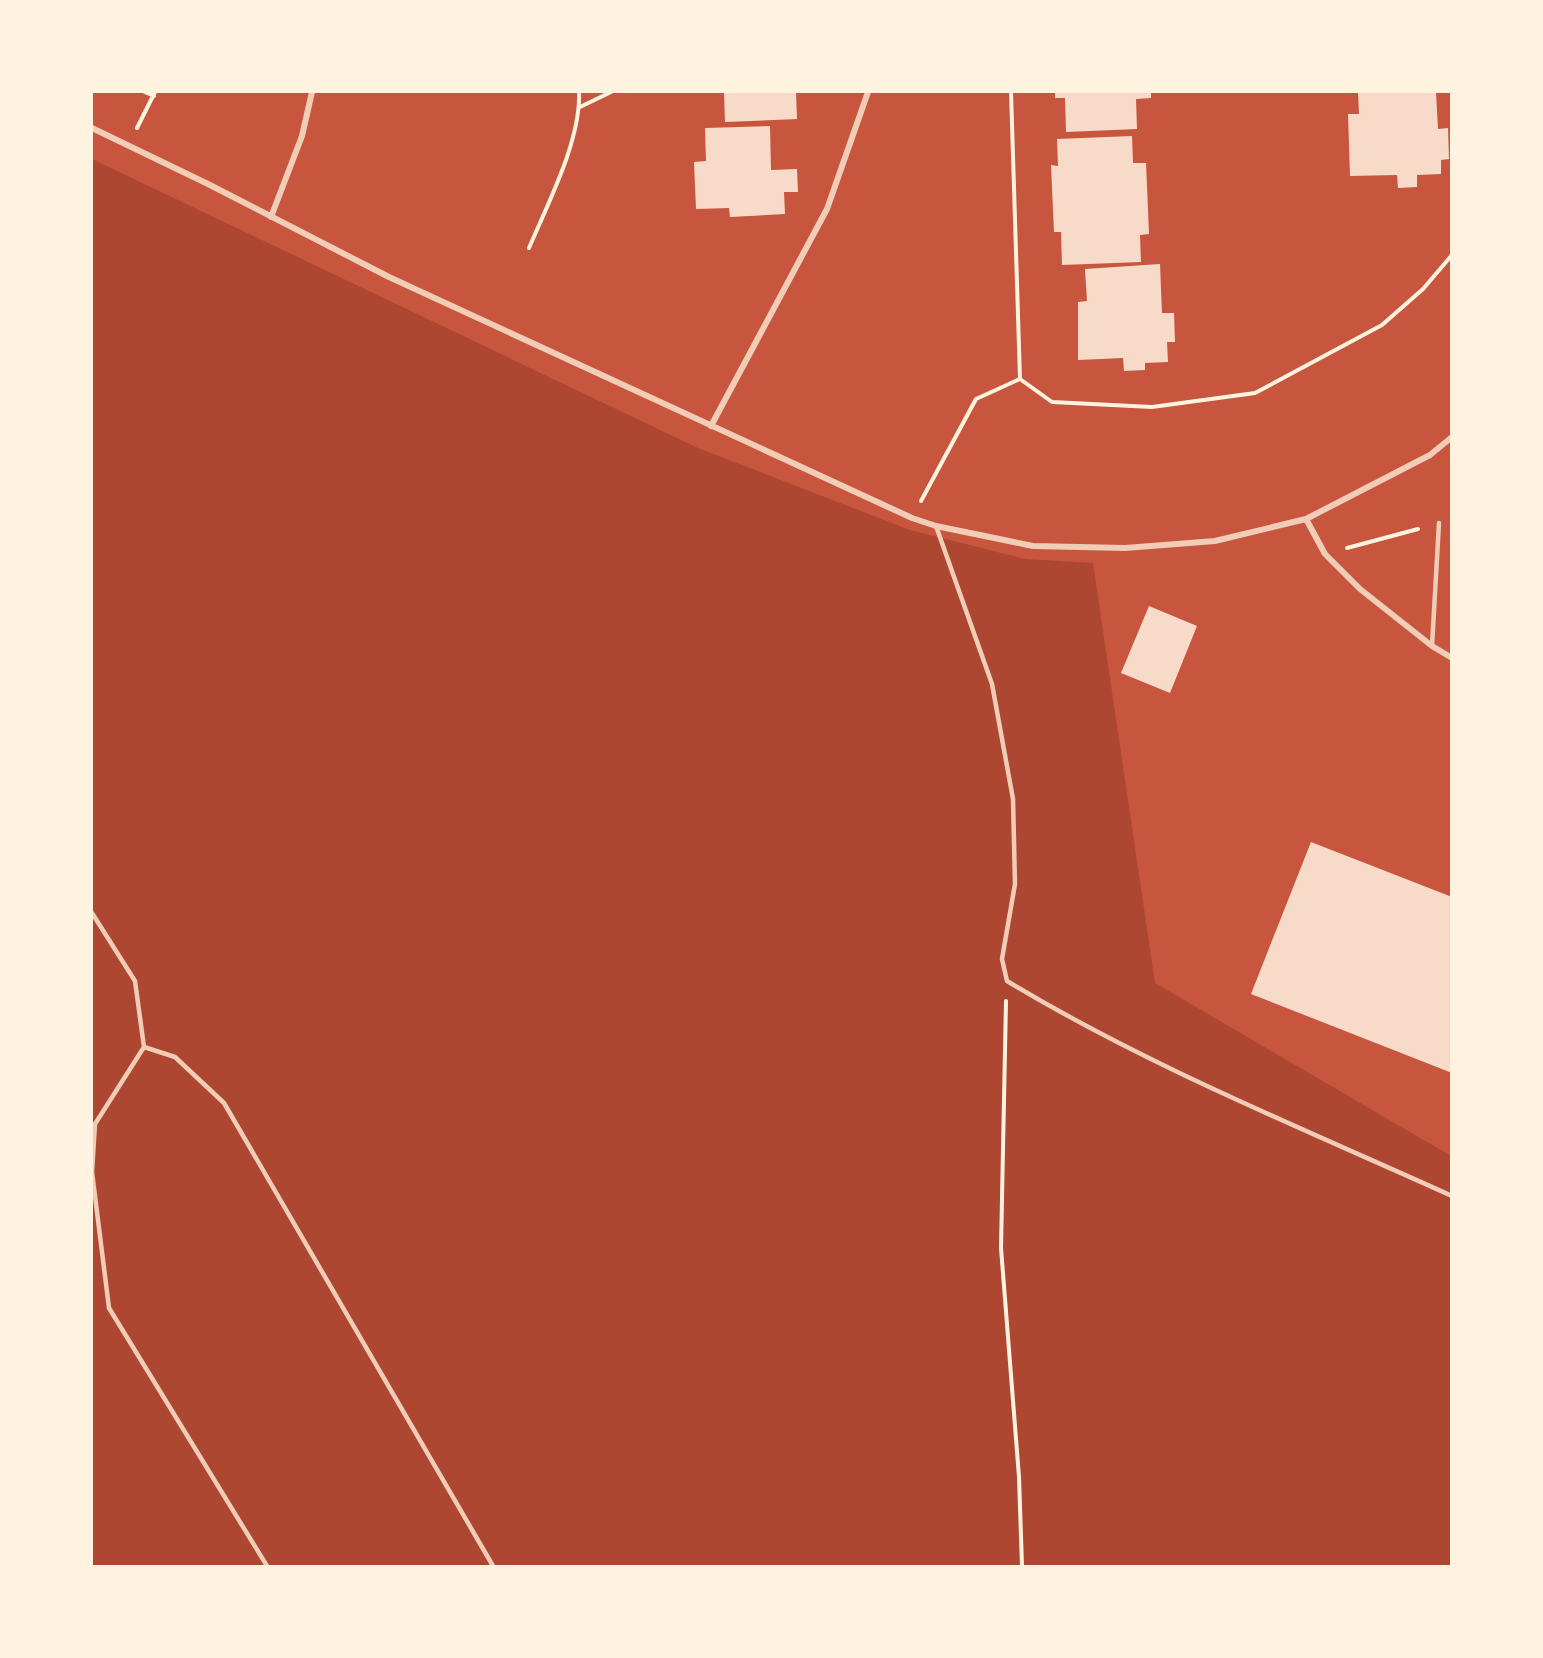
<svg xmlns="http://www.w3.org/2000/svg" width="1543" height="1658" viewBox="0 0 1543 1658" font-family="'Libre Baskerville',serif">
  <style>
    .green { fill: #ae4732 }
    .building { fill: #f7dbc8 }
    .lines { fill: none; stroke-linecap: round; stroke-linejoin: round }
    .path { stroke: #fff3e0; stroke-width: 4 }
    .service { stroke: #f1ccb7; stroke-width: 4.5 }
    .minor { stroke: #f1ccb7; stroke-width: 6 }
  </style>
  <rect width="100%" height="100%" fill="#c8553d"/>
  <path class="green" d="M92,159L698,448L910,530L1025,559L1093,563L1155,983L1451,1156V1566H92Z"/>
  <path class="building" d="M724,92H796L797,119L725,122Z
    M1055,92H1151V98L1136,99L1137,129L1066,132L1065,98H1055Z
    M1358,92H1436L1438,129L1448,128L1449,159L1441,160V174L1417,175V187L1398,188L1397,175L1350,176L1348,114H1359Z
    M770,126L771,170L797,169L798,192H784L785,214L730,217L729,208L696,209L694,162L706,161L705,128Z
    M1132,136L1133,163H1146L1149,234L1140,235L1141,262L1062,265L1061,232H1054L1051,165L1058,166L1057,139Z
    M1160,264L1162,313H1174L1175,342H1167L1168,362L1145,363V370L1124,371L1123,358L1078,360V302L1087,301L1085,269Z
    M1149,606L1197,626L1170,693L1121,673Z
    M1311,842L1452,897V1073L1251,994Z"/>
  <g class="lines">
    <path class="path" d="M145,92L154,96
      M580,107L611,92
      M137,128L155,92
      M529,248C548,203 581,140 579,92
      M1020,379L1052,402L1152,407L1255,393L1382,325L1423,289L1452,255
      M921,501L976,399L1020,379L1011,92
      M1347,548L1418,529
      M1006,1001L1001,1248L1019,1477L1022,1566"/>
    <path class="service" d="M936,526L992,684L1013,799L1015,884L1002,959L1007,981C1148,1066 1302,1128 1452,1196
      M1432,646L1439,523
      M92,913L135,981L144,1047
      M267,1566L109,1308L92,1172L95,1124L144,1047L175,1057L224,1103L493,1566"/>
    <path class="minor" d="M92,128L208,184L389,277L912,518L936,526L1033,546L1125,548L1215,541L1306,519L1430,455L1452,437
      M271,217L302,136L312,92
      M711,426L827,209L868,92
      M1306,519L1325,554L1360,589L1432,646L1452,658"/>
  </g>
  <rect width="1543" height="1658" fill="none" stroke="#fff3e0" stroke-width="186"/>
</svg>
